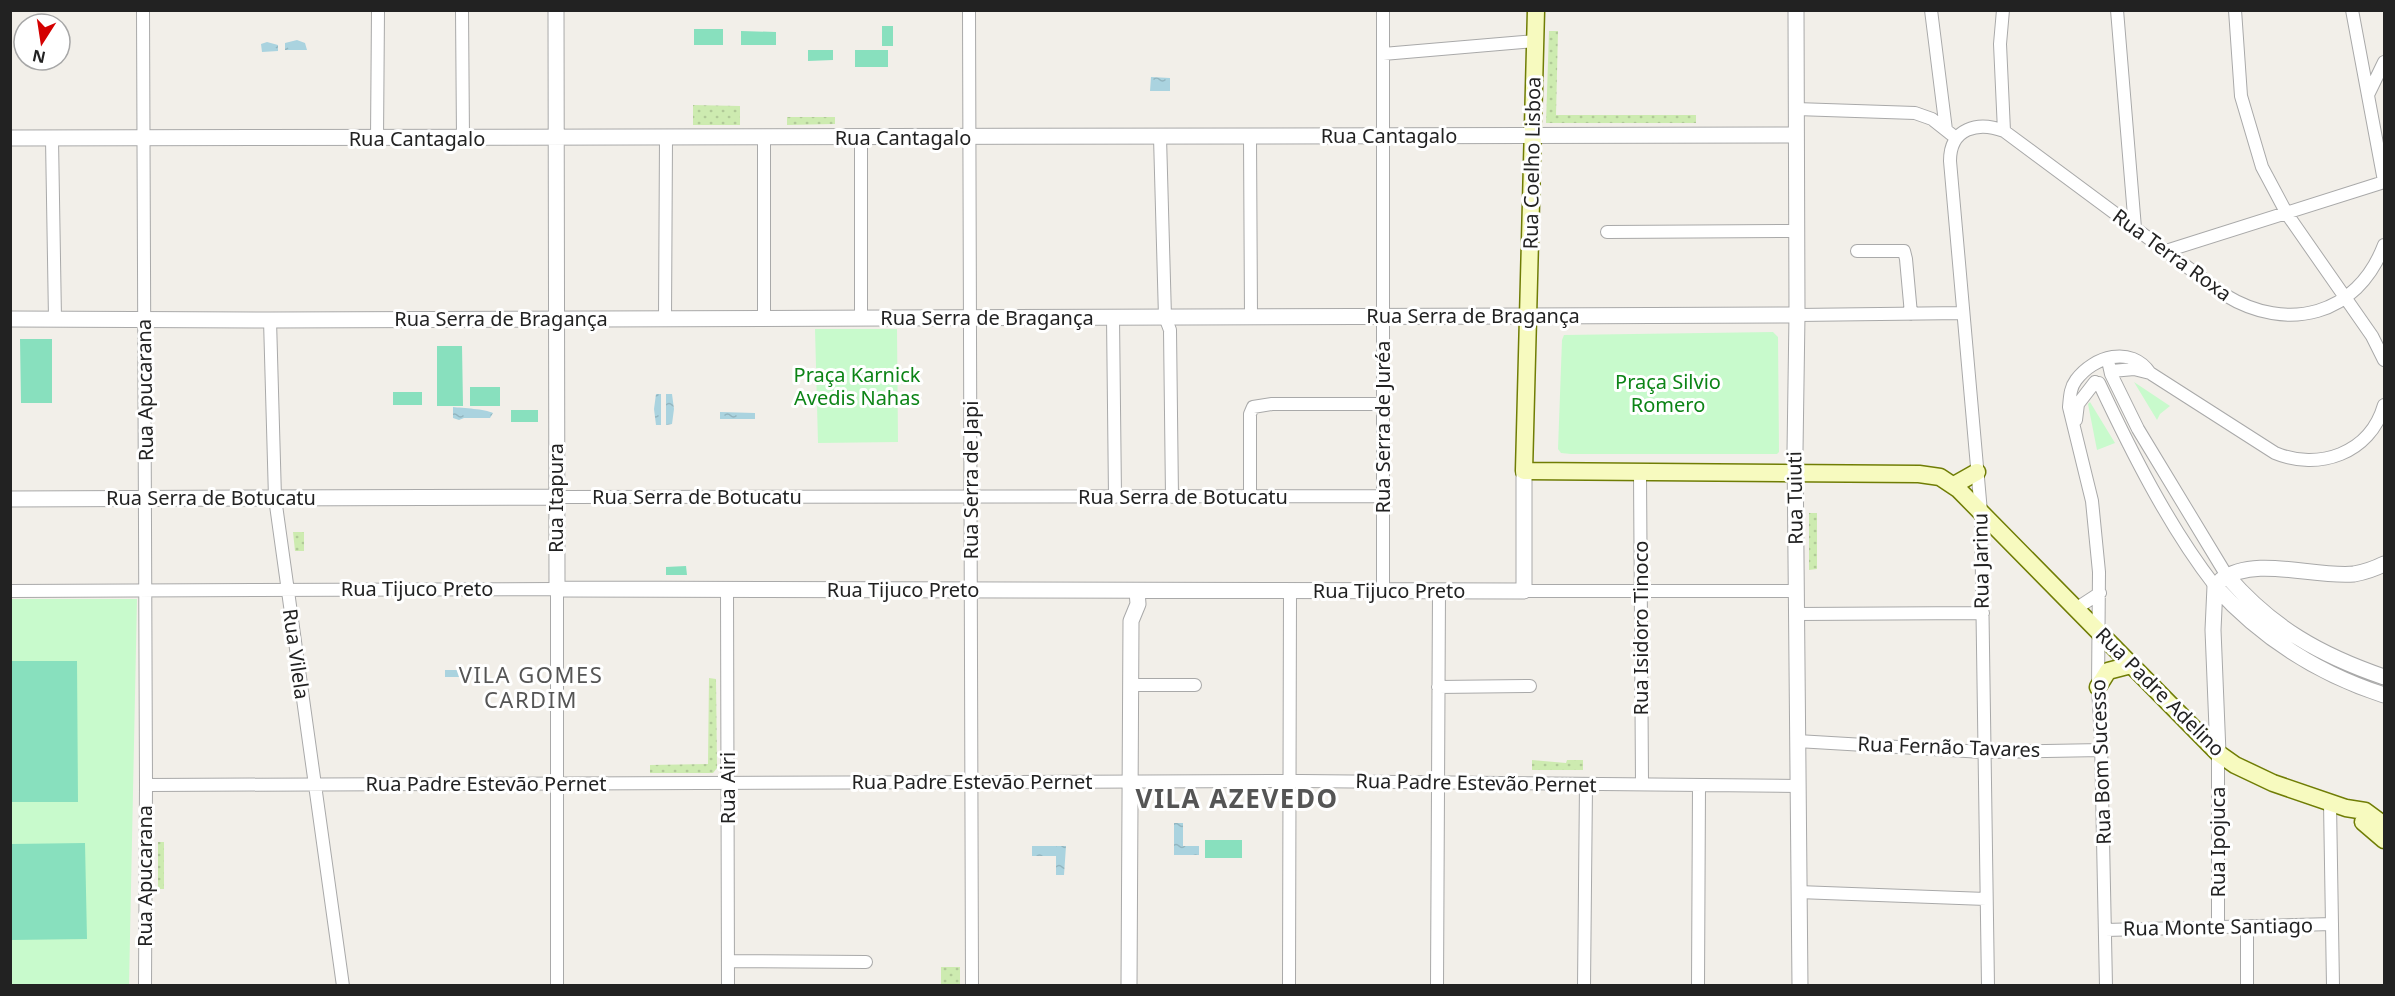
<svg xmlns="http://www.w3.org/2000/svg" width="2395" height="996" viewBox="0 0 2395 996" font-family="'Noto Sans',sans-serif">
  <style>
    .grass { fill: url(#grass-dots) }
    .park { fill: #c8facc }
    .pitch { fill: #88e0be }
    .water { fill: url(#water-ripples) }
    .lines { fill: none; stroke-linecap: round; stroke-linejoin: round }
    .minor-casing { stroke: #a9a9a9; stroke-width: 14 }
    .tertiary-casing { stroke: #a9a9a9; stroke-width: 17 }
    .secondary-casing { stroke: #707d05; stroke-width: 19 }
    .minor { stroke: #fff; stroke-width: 12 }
    .tertiary { stroke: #fff; stroke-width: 15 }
    .secondary { stroke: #f7fabf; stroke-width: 16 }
    .labels { text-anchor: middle; stroke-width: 6; stroke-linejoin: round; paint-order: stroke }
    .street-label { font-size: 20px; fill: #222; stroke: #fff }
    .park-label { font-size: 20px; fill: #0c8416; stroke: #fff }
    .quarter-label { font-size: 22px; letter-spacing: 1.5px; fill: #555; stroke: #fff }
    .district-label { font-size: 26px; font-weight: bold; letter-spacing: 1.5px; fill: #555; stroke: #fff }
  </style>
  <defs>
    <pattern id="grass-dots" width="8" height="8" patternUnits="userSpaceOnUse" patternTransform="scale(1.5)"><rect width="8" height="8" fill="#cdebb0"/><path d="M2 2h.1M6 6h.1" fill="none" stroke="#b0c997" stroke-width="1.8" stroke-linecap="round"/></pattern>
    <pattern id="water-ripples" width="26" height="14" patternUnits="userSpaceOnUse" patternTransform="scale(1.5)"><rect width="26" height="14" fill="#aad3df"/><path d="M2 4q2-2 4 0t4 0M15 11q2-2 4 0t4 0" fill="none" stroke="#92b5bf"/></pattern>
  </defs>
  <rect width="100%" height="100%" fill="#f2efe9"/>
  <path class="grass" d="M1549,31H1558L1556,115H1696V123H1546Z
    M693,105L740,106V125H693Z
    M787,117H835V124L787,125Z
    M1809,513H1817V569L1809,570Z
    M293,532H304V551H295Z
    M709,678L716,679L717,768L713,773H650V765L708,764Z
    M1532,760L1566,763L1567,760H1583V770H1532Z
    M158,842H164V889H158Z
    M941,967H960V985H941Z"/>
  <path class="park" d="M815,329H897L898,442L818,443Z
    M1773,332L1778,337L1779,452L1777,454H1571L1561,453L1558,449L1562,340L1564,335Z
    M2134,382L2170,406L2160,414L2157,420Z
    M2090,402L2115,443L2097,450L2088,404Z
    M11,599H137L129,985L11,986Z"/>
  <path class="pitch" d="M882,26H893V46H882Z
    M694,29H723V45H694Z
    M741,31L776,32V45H741Z
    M808,50H833V60L808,61Z
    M855,50H888V67H855Z
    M20,339H52V403H21Z
    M437,346H462L463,406H437Z
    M470,387H500V406H470Z
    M393,392H422V405H393Z
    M511,410H538V422H511Z
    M686,566L687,575H666V567Z
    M11,661H77L78,802H11Z
    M1205,840H1242V858H1205Z
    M85,843L87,939L11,940V844Z"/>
  <path class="water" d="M297,40L305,43L307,50H285V43Z
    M267,42L278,45V51L262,52L261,44Z
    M1151,77L1170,78V91H1150Z
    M656,394H661V425H656L654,409Z
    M666,394H672L674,409L672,424L666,425Z
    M453,407C463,408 485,409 493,413L490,418H464L459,420L453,418Z
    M720,412L755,413V419H720Z
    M445,670H464V677H445Z
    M1174,823H1183V846H1199V855H1174Z
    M1032,846H1066L1064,875H1056V856H1032Z"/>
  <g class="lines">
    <g class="minor-casing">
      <path id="minor" d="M143,10L146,785L145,986
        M462,10L463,139
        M969,10L972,986
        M1931,10L1946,130
        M2003,10L2000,44L2004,131
        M2117,10L2135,228
        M2235,10L2241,96L2262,167L2287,214L2372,336L2384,360
        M2352,10L2384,181
        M1383,54L1535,41
        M2368,95L2384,62
        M1796,109L1915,113L1932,119L1956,138
        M1160,137L1165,317L1170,330L1172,497
        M1250,137L1251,317
        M52,139L55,319
        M377,139L378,10
        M1607,232L1797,231
        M1857,251H1904L1906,259L1911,314
        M2166,251L2384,182
        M1797,315L1963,313
        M1113,317L1115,497
        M665,318L666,138
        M764,318V137
        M861,318V138
        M270,320L275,498L343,986
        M2109,365L2111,374L2138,429L2227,576
        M2112,371L2134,369L2150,373L2275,453C2318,471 2370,454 2384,405
        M2099,383C2131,451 2169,527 2215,586
        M2076,420L2078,404L2095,382
        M1640,472L1642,784
        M1250,496V414L1253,407L1272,404H1383
        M556,497L1383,496
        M727,590L728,986
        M10,591L557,589V986
        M1383,591V10
        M1524,591H1796
        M2077,608L2100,593
        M1796,614L1983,613
        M1131,685H1195
        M1438,687L1530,686
        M1797,741L1983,752L2102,750
        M2218,753V927
        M146,785L1302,781L1799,786
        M2330,803L2333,986
        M1798,892L1986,899
        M2247,926V986
        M2105,930L2332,924
        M728,961L866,962
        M1289,986L1290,591
        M1437,986L1439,591
        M1584,986L1586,784
        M1698,986L1699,785
        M1988,986L1981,512L1950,161C1950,128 1978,121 2004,131L2225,295C2287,333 2357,316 2384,245
        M2106,986L2101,741L2098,687L2099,572L2092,501L2069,407C2070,397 2070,388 2076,380C2094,356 2131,345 2150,373"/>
    </g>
    <g class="tertiary-casing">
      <path id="tertiary" d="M556,10L557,589L1524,591V471
        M1796,10L1797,315L1795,451L1800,986
        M10,138L1796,135
        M10,319L270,320L1797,315
        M10,499L556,497
        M2227,576C2272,628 2320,655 2384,677
        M2221,580C2255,555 2314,578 2354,574C2365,572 2374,569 2384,564
        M2215,586C2261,637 2319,674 2384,695
        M2215,586L2213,630L2218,753
        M1129,986L1131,621L1138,604L1137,591"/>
    </g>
    <g class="secondary-casing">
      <path id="secondary" d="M1536,10L1524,471L1919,474L1940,477L1958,489L2218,753L2235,765L2273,783L2346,808L2365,811L2384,825
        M1954,485L1977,472
        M2098,687L2108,671L2131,665
        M2363,822L2384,840"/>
    </g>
    <use href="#minor" class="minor"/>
    <use href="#tertiary" class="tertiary"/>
    <use href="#secondary" class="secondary"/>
  </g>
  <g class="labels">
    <g class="street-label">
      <text x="1389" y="143">Rua Cantagalo</text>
      <text x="903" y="145">Rua Cantagalo</text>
      <text x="417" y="146">Rua Cantagalo</text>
      <text transform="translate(1532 163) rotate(-89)" y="7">Rua Coelho Lisboa</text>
      <text transform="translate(2172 255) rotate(36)" y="7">Rua Terra Roxa</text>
      <text x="1473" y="323">Rua Serra de Bragança</text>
      <text x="987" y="325">Rua Serra de Bragança</text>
      <text x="501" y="326">Rua Serra de Bragança</text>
      <text transform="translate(145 390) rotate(-91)" y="7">Rua Apucarana</text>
      <text transform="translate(1383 427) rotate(-90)" y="7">Rua Serra de Juréa</text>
      <text transform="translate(971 480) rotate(-90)" y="7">Rua Serra de Japi</text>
      <text x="697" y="504">Rua Serra de Botucatu</text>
      <text x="1183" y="504">Rua Serra de Botucatu</text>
      <text x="211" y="505">Rua Serra de Botucatu</text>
      <text transform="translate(556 498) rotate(-90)" y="7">Rua Itapura</text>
      <text transform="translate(1795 498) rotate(-91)" y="7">Rua Tuiuti</text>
      <text transform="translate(1981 561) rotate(-91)" y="7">Rua Jarinu</text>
      <text x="417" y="596">Rua Tijuco Preto</text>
      <text x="903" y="597">Rua Tijuco Preto</text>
      <text x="1389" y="598">Rua Tijuco Preto</text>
      <text transform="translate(1641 628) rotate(-90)" y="7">Rua Isidoro Tinoco</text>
      <text transform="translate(296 654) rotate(82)" y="7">Rua Vilela</text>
      <text transform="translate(2160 692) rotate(45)" y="7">Rua Padre Adelino</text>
      <text transform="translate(1949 747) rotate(2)" y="7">Rua Fernão Tavares</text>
      <text transform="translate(2101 762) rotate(-92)" y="7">Rua Bom Sucesso</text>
      <text x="972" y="789">Rua Padre Estevão Pernet</text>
      <text transform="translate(1476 783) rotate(1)" y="7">Rua Padre Estevão Pernet</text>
      <text x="486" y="791">Rua Padre Estevão Pernet</text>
      <text transform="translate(728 788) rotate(-90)" y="7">Rua Airi</text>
      <text transform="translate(2218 842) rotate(-90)" y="7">Rua Ipojuca</text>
      <text transform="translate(145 876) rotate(-90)" y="7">Rua Apucarana</text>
      <text transform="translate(2218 927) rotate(-1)" y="7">Rua Monte Santiago</text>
    </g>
    <g class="park-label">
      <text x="857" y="382">Praça Karnick<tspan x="857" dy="23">Avedis Nahas</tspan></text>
      <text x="1668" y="389">Praça Silvio<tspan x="1668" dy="23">Romero</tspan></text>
    </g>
    <g class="quarter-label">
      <text x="531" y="683">VILA GOMES<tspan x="531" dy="25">CARDIM</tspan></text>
    </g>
    <g class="district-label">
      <text x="1237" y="808">VILA AZEVEDO</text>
    </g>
  </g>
  <rect width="2395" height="996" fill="none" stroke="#222222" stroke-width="24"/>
  <g transform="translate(42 42) rotate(192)"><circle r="28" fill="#ffffff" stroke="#a7a7a7" stroke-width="1.5"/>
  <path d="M0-4.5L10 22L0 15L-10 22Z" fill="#d40000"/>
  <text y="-9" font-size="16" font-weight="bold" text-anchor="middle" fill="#222222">N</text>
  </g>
</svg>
